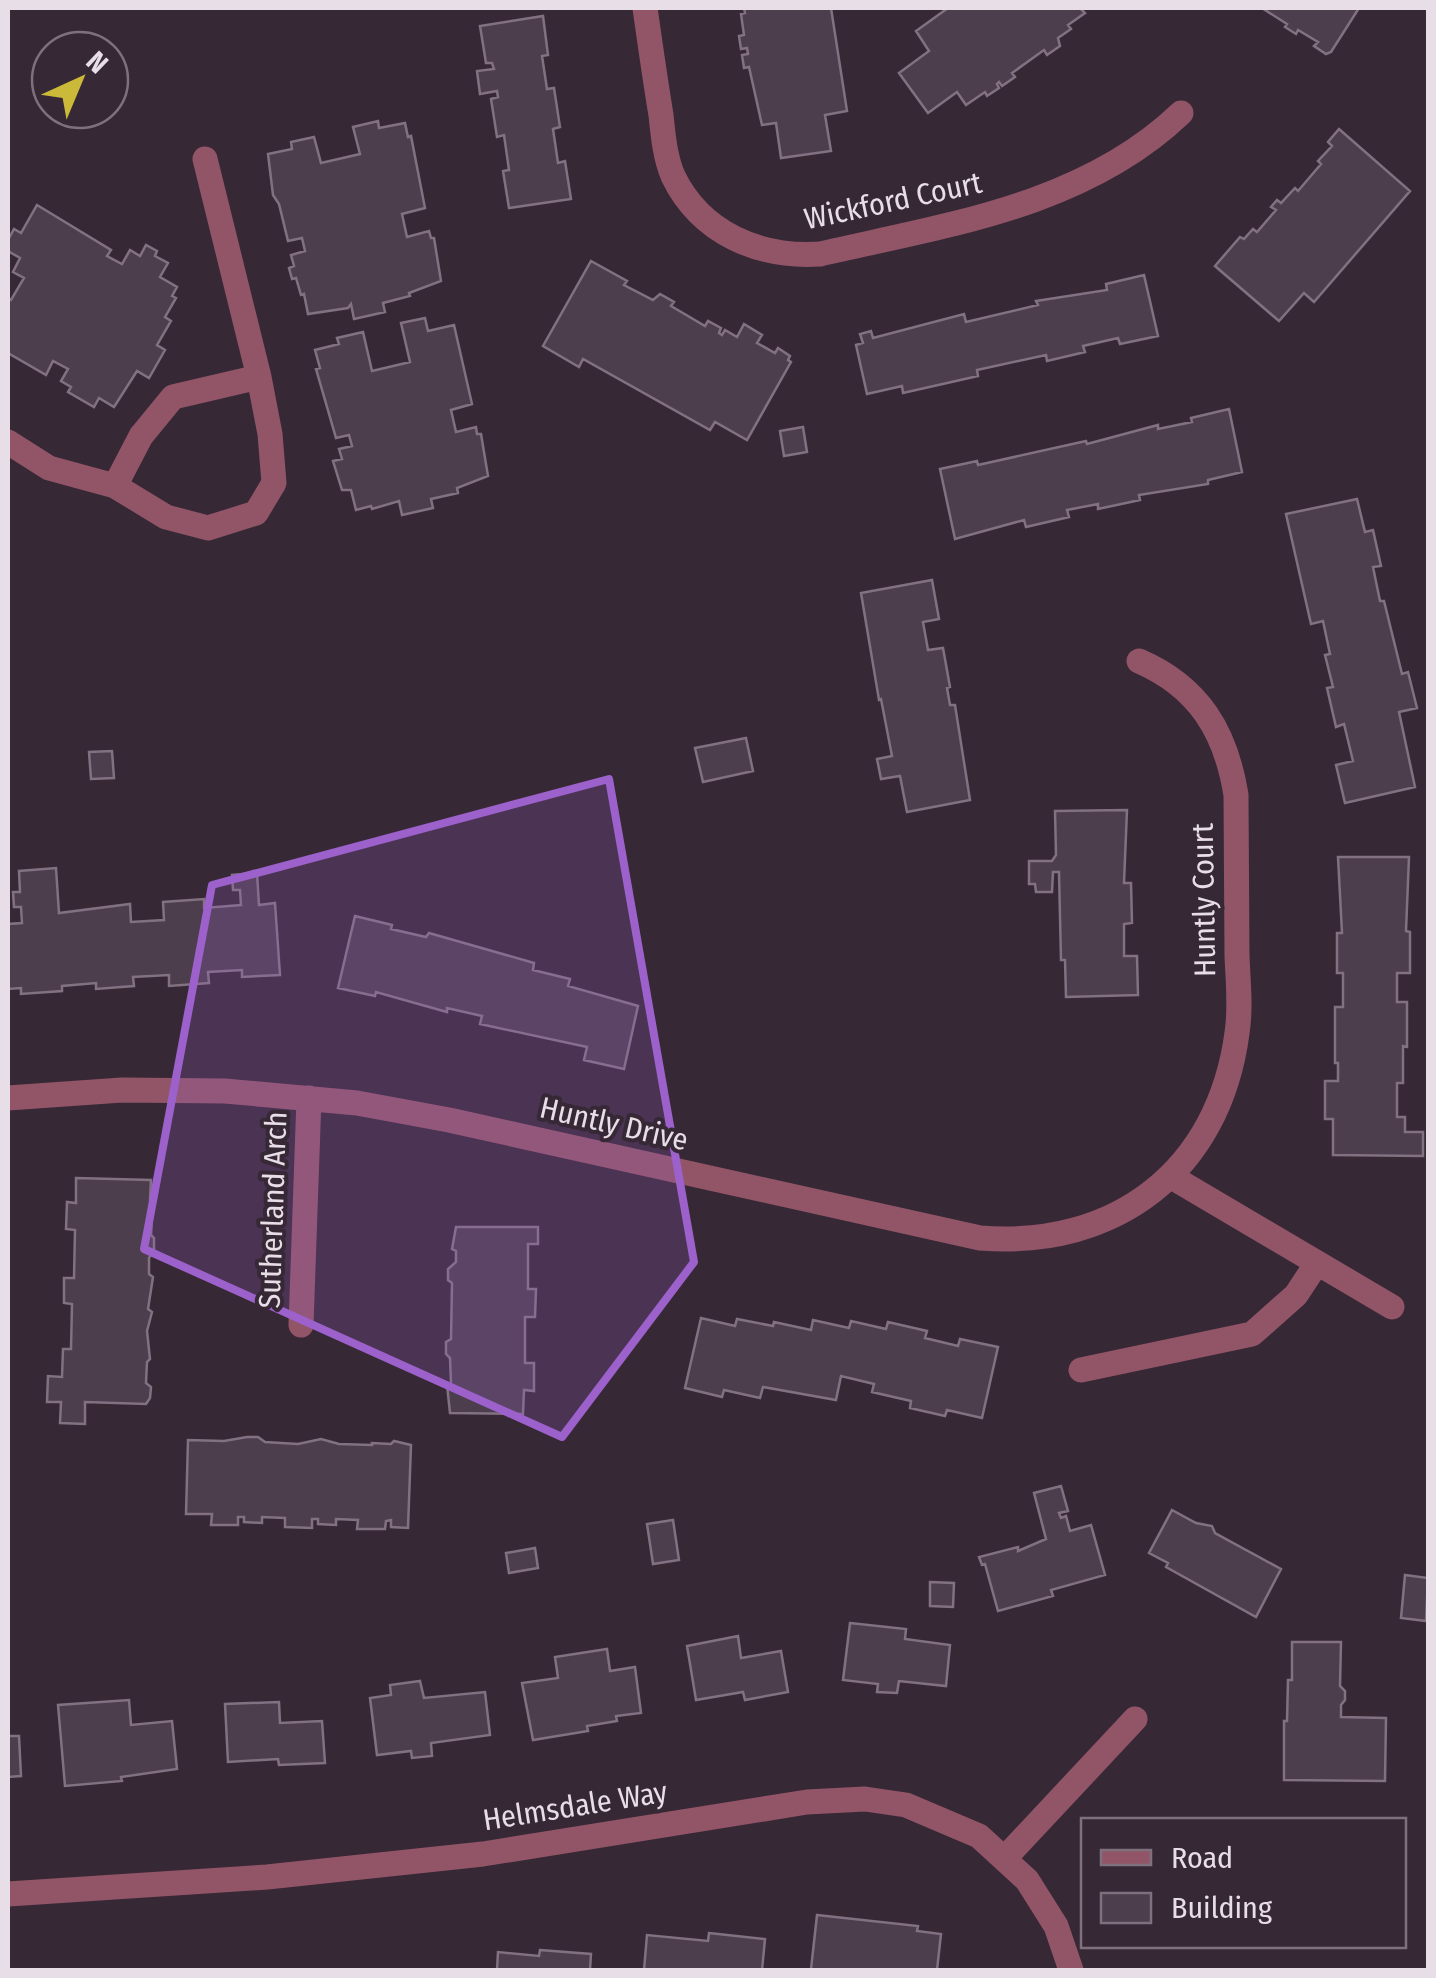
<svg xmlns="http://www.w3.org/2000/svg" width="1436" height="1978" viewBox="0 0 1436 1978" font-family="'Fira Sans Condensed',sans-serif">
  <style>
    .building { fill: #4d3e4d; stroke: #827181; stroke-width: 2.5 }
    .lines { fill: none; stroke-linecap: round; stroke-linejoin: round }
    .minor { stroke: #925567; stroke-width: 25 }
    .marked { fill: #9c61cb; fill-opacity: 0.2; stroke: #9c61cb; stroke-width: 8; stroke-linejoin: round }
    .labels { text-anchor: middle; stroke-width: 8; stroke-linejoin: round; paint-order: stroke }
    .street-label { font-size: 30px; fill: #e8dee7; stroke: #372836 }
  </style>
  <rect width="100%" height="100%" fill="#372836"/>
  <path class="building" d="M744,8H831L847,111L825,115L831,151L781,158L776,123L762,125L749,67L744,68L742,55L748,54L747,48L741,49L739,36L744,35L741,14L745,13Z
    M948,8H1080L1085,13L1068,25L1071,29L1058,38L1060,46L1047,55L1044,50L1012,73L1015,77L1002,86L999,82L997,84L999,88L987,96L985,92L966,105L957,92L928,113L899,73L929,51L916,31Z
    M1262,8H1359L1331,52L1326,54L1314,46L1318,42L1298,30L1296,34L1285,27L1287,24Z
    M543,16L548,55L542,56L547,89L554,88L560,127L553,129L558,163L565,161L571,199L509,208L503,171L509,170L504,135L497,137L491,99L498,97L497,91L480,94L477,71L494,69L492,63H486L480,26Z
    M378,121L379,128L405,123L408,137L411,136L425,208L402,214L407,237L429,231L431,238H434L441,281L409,293L410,296L383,303L385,312L354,319L351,304L348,308L308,314L304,294L301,295L296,278L292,279L289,268L294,266L291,255L305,251L302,238L288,241L279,204L273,195L268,154L292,149L291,142L314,137L321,163L360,154L353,127Z
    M1339,129L1410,191L1314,302L1304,293L1279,321L1215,266L1240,237L1244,239L1253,229L1257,232L1276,210L1271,207L1277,200L1281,203L1295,188L1298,191L1321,164L1318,161L1332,146L1328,142Z
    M37,205L111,250L107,256L122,264L130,250L140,256L146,245L157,251L155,256L168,263L160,277L177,287L172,296L176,298L165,317L171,321L157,345L165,350L149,378L137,371L114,407L99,398L94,407L68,392L71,387L61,381L68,369L53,361L46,375L8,353V298L11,300L24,278L13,272L20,258L8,251V240L14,229L21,233Z
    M591,261L627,281L624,285L653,300L660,294L674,302L671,306L705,326L708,321L721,328L719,333L722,335L725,330L737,337L744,324L762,335L757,343L775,353L778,348L790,356L788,360L791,362L747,440L715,422L710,430L583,359L579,367L543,346Z
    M1144,275L1158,336L1120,344L1118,338L1083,346L1085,352L1047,361L1046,355L977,370L978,376L903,393L902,386L867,394L856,345L863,343L860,334L871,331L873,338L964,314L966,322L1038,305L1036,301L1107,290L1106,284Z
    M425,318L428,331L454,325L472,404L451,410L456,432L476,427L477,434H481L488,476L457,488L458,493L431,499L433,508L402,515L399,501L372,509L371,506L356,510L351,490H342L333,461L342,459L339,449L352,446L349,435L336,438L316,369L320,368L315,350L339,344L337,338L363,332L372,371L410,362L401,323Z
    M1229,409L1242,472L1208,480V484L1139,495L1140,500L1098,509V504L1067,510L1069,517L1026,527L1024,520L955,539L940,469L977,461L978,465L1086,441L1087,444L1158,425V429L1192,422L1191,418Z
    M803,427L807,452L784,456L780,431Z
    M1357,499L1365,532L1373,530L1381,566L1373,567L1380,601H1384L1402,674L1408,672L1417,708L1399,712L1415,787L1345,803L1336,765L1353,761L1344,724L1336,727L1327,688L1333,687L1325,655L1330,654L1323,621L1311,624L1286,514Z
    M932,580L939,619L923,622L928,650L943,648L950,687L947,688L950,705H955L970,800L907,812L900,776L881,779L877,759L892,756L881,699L879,700L861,593Z
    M746,738L753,771L703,782L695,748Z
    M112,751L114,778L91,779L89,752Z
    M1127,810L1124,883H1131L1132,923L1124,924V956H1137L1138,995L1066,997L1065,960H1061L1059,872H1053L1052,892H1036L1035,884H1029V861H1052L1056,855L1055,811Z
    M1338,857H1409L1406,931L1410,932V973H1397V1002H1407V1047L1403,1046V1083H1397V1117H1405V1132H1423V1156L1333,1155V1119H1325V1081H1338V1063H1335V1007H1343V973H1337V933H1342Z
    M56,868L59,913L130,904L131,922L164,920L163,902L204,899V908L241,905L240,890H233L232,875L257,873L259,905L275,903L280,975L242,977V970L208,972L209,983L169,986V975L133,977L134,986L96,989V983L62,986V991L21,994V988L8,989V924L22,923L21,907H14L13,892H20L19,871Z
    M355,916L392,925L391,929L426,937L429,933L534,963L533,970L570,979L568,986L638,1006L624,1069L584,1060L587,1047L480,1024L482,1016L447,1008V1012L376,992L375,996L338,988Z
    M76,1178L151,1180L150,1200L153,1203L151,1235L154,1238V1250L149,1258V1274L153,1277L148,1309L152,1312L147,1331L150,1359L147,1362L146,1383L151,1387L150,1398L146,1404L85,1402V1424L60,1423L61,1402H47L48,1376L62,1377L63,1349H71L72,1304L64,1303V1278H74L75,1230L66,1229L67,1202L76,1203Z
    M456,1227H538V1244H528V1289H536L535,1317H525V1363H534V1391L524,1390L523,1414L450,1413L447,1385L451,1383L450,1358L446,1354V1342L451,1339L452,1283L448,1280V1269L456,1262V1251L452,1249Z
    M701,1318L735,1326L737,1319L773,1326L774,1322L811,1330L813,1320L849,1328L851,1321L886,1329L888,1322L927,1331L925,1338L958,1346L960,1339L998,1347L982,1418L947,1410L945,1416L910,1408L911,1401L872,1392L874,1384L841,1376L836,1400L763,1387L760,1398L724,1390L722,1397L685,1388Z
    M247,1437H258L265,1442L298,1444L321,1439L339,1444L372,1445V1443L391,1444L394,1441L411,1445L408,1528L391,1527V1520L386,1521L385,1529H357L358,1520L336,1519V1525L318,1524V1519H312V1528L285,1527V1518L262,1517V1523L244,1522V1517H238V1525H211L212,1514H186L188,1440L224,1441Z
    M1061,1486L1068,1511L1059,1513L1061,1518L1066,1516L1070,1531L1091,1525L1105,1575L1051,1590L1053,1596L998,1611L985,1564L982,1565L979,1557L1018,1547V1551L1046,1539L1034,1493Z
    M1172,1510L1196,1523L1212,1526L1215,1533L1281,1569L1256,1617L1166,1567L1168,1563L1149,1553Z
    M673,1520L679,1560L653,1564L647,1524Z
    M535,1548L538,1568L509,1573L506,1553Z
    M1405,1575L1428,1578L1426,1621L1401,1618Z
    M930,1582L954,1583L953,1607L930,1606Z
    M850,1623L906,1629L905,1639L950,1645L946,1686L899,1681L897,1693L877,1692L878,1684L843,1680Z
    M738,1636L741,1658L781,1651L788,1692L745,1700L743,1692L696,1700L687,1646Z
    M1292,1642H1341L1340,1686L1345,1691V1700L1341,1705V1717L1386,1718L1385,1781L1284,1780V1721H1287L1288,1680H1292Z
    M607,1649L610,1671L635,1667L641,1713L616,1716L617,1721L587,1726L588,1731L533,1740L522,1683L558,1678L555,1657Z
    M420,1681L424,1698L485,1692L490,1735L431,1743L432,1756L412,1758L411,1751L377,1755L370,1698L391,1695L390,1685Z
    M129,1700L131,1725L172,1721L177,1769L121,1777L122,1781L65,1786L58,1705Z
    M279,1702L280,1723L322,1721L325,1763L279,1765L278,1759L228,1762L225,1704Z
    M8,1736H19L21,1776L8,1777Z
    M817,1915L918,1926L917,1931L941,1934L937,1970L811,1969Z
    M709,1933L765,1939L762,1970H644L647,1935L708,1941Z
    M540,1950L591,1954L590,1970H497L498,1952L539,1956Z"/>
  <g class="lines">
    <path class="minor" d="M645,8C650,43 655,79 661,115C663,135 665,157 673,176C701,234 760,258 820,254C946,225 1084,206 1181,113
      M8,442L49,468L115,486L166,517L208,528L256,513L274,483L270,434L259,377L205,159
      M115,486L141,436L173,397L259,377
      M8,1098L122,1090L225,1091L357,1103L449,1120L980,1238C1116,1249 1219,1170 1237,1033C1241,1008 1238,981 1237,956C1237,902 1236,848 1236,795C1226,732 1199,687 1139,661
      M1170,1176L1392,1307
      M301,1325L309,1098
      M1081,1370L1252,1334L1296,1295L1317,1263
      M1005,1858L1135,1719
      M8,1894L267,1877L483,1854L807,1802L865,1799L906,1805L979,1836L1027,1880L1056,1926L1071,1970"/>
  </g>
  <path class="marked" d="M609,779L694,1262L562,1437L144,1249L212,885Z"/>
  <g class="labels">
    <g class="street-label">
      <text transform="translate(893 201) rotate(-12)" y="10">Wickford Court</text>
      <text transform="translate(1204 900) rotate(-91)" y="10">Huntly Court</text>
      <text transform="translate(614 1124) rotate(13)" y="10">Huntly Drive</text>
      <text transform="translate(273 1210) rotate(-88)" y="10">Sutherland Arch</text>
      <text transform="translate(575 1806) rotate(-9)" y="10">Helmsdale Way</text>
    </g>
  </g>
  <rect width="1436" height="1978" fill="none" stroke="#e8dee7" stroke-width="20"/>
  <rect x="1081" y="1818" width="325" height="130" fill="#372836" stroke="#7e717d" stroke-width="2.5"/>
  <rect x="1101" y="1850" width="50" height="15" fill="#925567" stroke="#7e717d" stroke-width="2.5"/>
  <text x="1171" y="1868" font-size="30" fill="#e8dee7">Road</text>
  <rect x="1101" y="1893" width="50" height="30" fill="#4d3e4d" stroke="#7e717d" stroke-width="2.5"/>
  <text x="1171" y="1918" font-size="30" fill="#e8dee7">Building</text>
  <g transform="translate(80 80) rotate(44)"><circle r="48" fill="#372836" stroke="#7e717d" stroke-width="2.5"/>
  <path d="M0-8L18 38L0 25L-18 38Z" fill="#cbba39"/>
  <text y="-15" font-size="28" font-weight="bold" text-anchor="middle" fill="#e8dee7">N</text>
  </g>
</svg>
